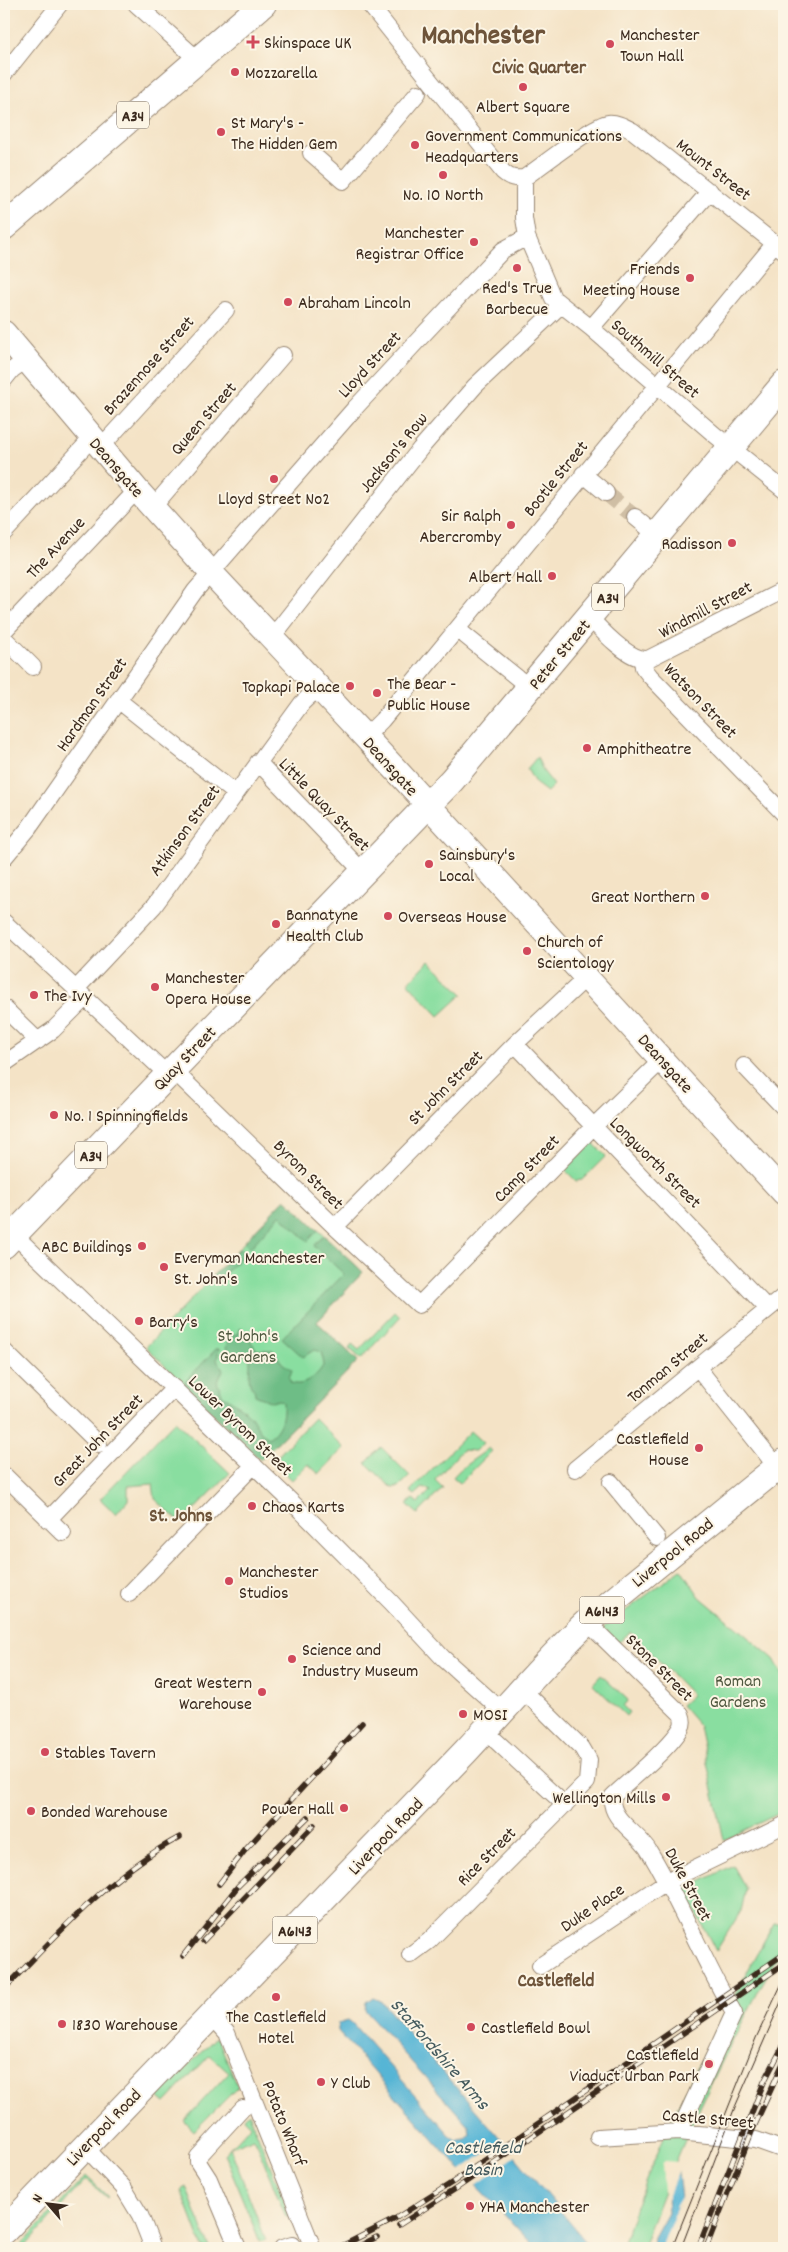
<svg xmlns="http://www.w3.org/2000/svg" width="788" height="2252" viewBox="0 0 788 2252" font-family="Dekko,sans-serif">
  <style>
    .green { fill: #89dea0; stroke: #62845f }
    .forest { fill: #6ebd86; stroke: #547452 }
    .water { fill: #57b5d5; stroke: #49707a }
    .pier { fill: #f4e3c6 }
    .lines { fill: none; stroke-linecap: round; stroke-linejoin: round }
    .street-tunnel { stroke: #cfbea4; stroke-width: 16; stroke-dasharray: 16 8; stroke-linecap: butt }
    .street-casing { stroke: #988672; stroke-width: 18 }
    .secondary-casing { stroke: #988672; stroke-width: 26 }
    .primary-casing { stroke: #988672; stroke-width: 28 }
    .street { stroke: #fff; stroke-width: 16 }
    .secondary { stroke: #fff; stroke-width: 24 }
    .primary { stroke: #fff; stroke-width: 26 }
    .tram { stroke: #3b2a1e; stroke-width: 1 }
    .rail-casing { stroke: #3b2a1e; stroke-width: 5.5 }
    .rail { stroke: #fcf5e5; stroke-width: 4; stroke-dasharray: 11; stroke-linecap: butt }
    .poi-dot { fill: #d1495b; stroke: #fcf5e5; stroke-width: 2 }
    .labels { text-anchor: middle; stroke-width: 4; stroke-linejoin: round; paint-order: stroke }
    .shield { fill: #fcf5e5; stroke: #75675a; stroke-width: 1 }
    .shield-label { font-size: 16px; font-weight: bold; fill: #3b2a1e }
    .poi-label { font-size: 18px; fill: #3b2a1e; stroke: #fcf5e5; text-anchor: start }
    .street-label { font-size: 18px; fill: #3b2a1e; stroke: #fcf5e5 }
    .park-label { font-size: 18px; fill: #4e573e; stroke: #fcf5e5 }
    .neighbourhood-label { font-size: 19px; font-weight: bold; fill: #6e543a; stroke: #fcf5e5 }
    .water-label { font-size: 19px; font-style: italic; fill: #455b5e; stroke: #fcf5e5 }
    .town-label { font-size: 28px; font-weight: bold; fill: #6e543a; stroke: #fcf5e5 }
  </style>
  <rect width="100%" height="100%" fill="#fcf5e5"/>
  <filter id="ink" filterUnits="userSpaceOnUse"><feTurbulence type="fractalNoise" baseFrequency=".02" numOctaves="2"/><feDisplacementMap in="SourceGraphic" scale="10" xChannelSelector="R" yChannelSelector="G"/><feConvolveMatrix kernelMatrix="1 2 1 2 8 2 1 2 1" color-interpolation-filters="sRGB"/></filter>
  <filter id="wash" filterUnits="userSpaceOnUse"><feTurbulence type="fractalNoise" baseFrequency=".0096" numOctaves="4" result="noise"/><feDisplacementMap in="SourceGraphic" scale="20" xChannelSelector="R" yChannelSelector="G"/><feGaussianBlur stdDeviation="1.12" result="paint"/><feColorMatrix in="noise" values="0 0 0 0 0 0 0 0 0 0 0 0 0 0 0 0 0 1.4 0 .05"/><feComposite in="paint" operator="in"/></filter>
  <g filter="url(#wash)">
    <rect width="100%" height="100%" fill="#f4e3c6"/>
    <path class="green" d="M537,757L543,771L554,785L547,792L535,783L527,769Z
      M429,961L463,994L439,1016L408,983Z
      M591,1141L606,1156L582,1180L576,1181L562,1167L586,1143Z
      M285,1199L363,1272L317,1322L358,1361L260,1460L146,1347Z
      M395,1312L400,1317L361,1359L349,1348L352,1344L359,1350Z
      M314,1418L344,1448L319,1474L308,1464L292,1480L273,1461Z
      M175,1421L230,1473L181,1523L155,1499L153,1484L128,1486V1500L116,1514L100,1499Z
      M470,1431L483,1443L475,1451L462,1450L435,1480L443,1488L418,1514L407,1504L413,1499L418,1503L430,1491L424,1487L415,1495L410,1491Z
      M381,1447L410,1476L399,1487L392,1488L366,1463Z
      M489,1448L492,1451L460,1483L453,1477C463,1465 477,1458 489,1448Z
      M681,1569L700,1597L774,1659L784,1677V1811L724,1840L699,1726L681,1705L692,1695L630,1632L618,1643L603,1628Z
      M601,1675L628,1700L623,1706L629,1712L626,1716L593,1684Z
      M733,1865L746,1889L741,1911L716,1951L684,1890Z
      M774,1923H784V1944C730,2043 679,2141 643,2248H622C658,2133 716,2028 774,1923Z
      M215,2038L218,2039L238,2087L194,2131L184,2121L229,2072L210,2055L165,2103L158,2097Z
      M249,2113L290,2215L286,2217L254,2138L230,2147L266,2240L260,2242L224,2154L251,2125L244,2118Z
      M86,2176L108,2197L107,2198L86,2179L24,2248H18Z
      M186,2187L210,2248H203L181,2190Z"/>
    <path class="forest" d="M285,1199L318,1230L308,1241L280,1215L250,1248L244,1242Z
      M324,1235L363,1272L317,1322L358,1361L260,1460L183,1384L216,1349H219L217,1360L223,1370L217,1382L223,1396C227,1397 249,1413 251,1416C256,1424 260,1432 268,1438C281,1430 284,1416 283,1402L279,1400L272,1402L255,1395C255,1388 252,1389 250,1383C247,1373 253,1363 248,1353L232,1358L226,1347L228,1341L226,1338L229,1335H236L241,1328L257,1350H273L282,1363L292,1370L289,1378L291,1383C305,1388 318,1375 324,1364L321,1352L314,1350L303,1357L282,1338L344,1274L314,1246Z
      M239,1248L245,1253L216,1283L211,1278Z"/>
    <path class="water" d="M373,1997L380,2000L494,2131L591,2248H536L447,2155L338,2031V2023L348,2020L352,2023L450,2135L457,2140L466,2139L470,2134L469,2126L365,2010L366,2002Z
      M665,2164H677L681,2198L677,2208L681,2248H653L654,2237L668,2212Z"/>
    <path class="pier" d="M504,2139L517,2155L474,2187L459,2172Z
      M665,2161L678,2162L680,2167L665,2204L662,2164Z
      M683,2194L682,2201L678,2206L683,2248H661L677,2208L675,2207Z"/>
  </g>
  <g filter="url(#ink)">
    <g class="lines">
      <path class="street-tunnel" d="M606,493L635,517"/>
      <g class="street-casing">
        <path id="street" d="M136,4L197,59
          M369,4L503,172C510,178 515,179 524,178C539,168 594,124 608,123C617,122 625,127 633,131L784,251
          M4,74L60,4
          M311,153L343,181L418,93
          M524,178V218L527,237L553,298L591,328L715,435L784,490
          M591,328L710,191
          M4,380L12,370L26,360
          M100,448L226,310
          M583,474L606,493
          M153,507L283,355
          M635,517L658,536
          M4,533L92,438
          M590,618C602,631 629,661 648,659L784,590
          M457,629L530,688
          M4,631L137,490
          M270,637L281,626L420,449L475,386L561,305
          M4,638L33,667
          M642,660L643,667L650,676L784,814
          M118,700L235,793
          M365,737L382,720L775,243
          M258,762L364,873
          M4,858L29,828L195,591L355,408L420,338L503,250L527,237
          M4,922L168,1075
          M75,990L154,906L302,703L318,688
          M4,1008L38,1041
          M515,1044L768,1309
          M4,1064L53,1030L84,999
          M744,1066L784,1108
          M173,1070L335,1227L419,1305L593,1127L662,1060
          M4,1225L301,1511L391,1602L443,1658L502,1711
          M335,1227L515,1044L587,977
          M4,1351L99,1444
          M698,1368L768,1456L784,1480
          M575,1469L784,1296
          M4,1475L63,1533
          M611,1482L657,1538
          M48,1520L174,1388
          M129,1594L254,1465
          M587,1622L681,1714C683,1719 684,1723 681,1728C671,1747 629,1781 612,1797
          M521,1688L582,1748L589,1760L587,1782
          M495,1740L565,1805
          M612,1797C610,1821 638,1832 649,1851C681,1903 703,1961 734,2013L679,2132
          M410,1955L429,1941L587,1782
          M540,1966L666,1882L784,1825
          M212,2016L227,2033L313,2248
          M598,2137L679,2132L756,2140L784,2150
          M84,2146L123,2187L140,2215L153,2248
          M238,2248L209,2179L198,2162V2157L243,2108
          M282,2248L292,2245"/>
      </g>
      <g class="secondary-casing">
        <path id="secondary" d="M4,333L137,490L216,578L397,771L784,1193"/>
      </g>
      <g class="primary-casing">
        <path id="primary" d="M4,227L263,4
          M4,1245L452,780L784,384
          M4,2231L466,1751C507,1707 544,1663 587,1622L784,1462"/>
      </g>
      <use href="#street" class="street"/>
      <use href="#secondary" class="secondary"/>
      <use href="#primary" class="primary"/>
      <path class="tram" d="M672,2248L756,2038L784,1979
        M681,2248L735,2107L784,1995"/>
      <g class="rail-casing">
        <path id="rail" d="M219,1884L246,1849L362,1723
          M203,1941L314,1825
          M183,1956L238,1886L308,1817
          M4,1989C59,1933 110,1874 180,1837
          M399,2225L457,2188L784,1964
          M338,2248L393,2220L453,2182L784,1954
          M355,2248L377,2237
          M698,2248L764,2082L784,2044
          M706,2248L753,2129L784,2061"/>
      </g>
      <use href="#rail" class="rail"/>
    </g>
  </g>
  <g class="poi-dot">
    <path d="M250.5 34.5h5v5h5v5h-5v5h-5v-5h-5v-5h5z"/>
    <circle cx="610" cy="44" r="5"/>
    <circle cx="235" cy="72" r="5"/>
    <circle cx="523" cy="87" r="5"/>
    <circle cx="221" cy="132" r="5"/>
    <circle cx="415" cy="145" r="5"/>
    <circle cx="443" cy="175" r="5"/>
    <circle cx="474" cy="242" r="5"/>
    <circle cx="517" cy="268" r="5"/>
    <circle cx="690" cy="278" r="5"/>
    <circle cx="288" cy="302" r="5"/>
    <circle cx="274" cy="479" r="5"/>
    <circle cx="511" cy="525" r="5"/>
    <circle cx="732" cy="543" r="5"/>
    <circle cx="552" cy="576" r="5"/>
    <circle cx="350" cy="686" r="5"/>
    <circle cx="377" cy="693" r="5"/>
    <circle cx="587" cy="748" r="5"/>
    <circle cx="429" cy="864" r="5"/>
    <circle cx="705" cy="896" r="5"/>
    <circle cx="388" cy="916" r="5"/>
    <circle cx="276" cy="924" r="5"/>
    <circle cx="527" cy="951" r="5"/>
    <circle cx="155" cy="987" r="5"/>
    <circle cx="34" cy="995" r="5"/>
    <circle cx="54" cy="1115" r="5"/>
    <circle cx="142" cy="1246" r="5"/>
    <circle cx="164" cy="1267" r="5"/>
    <circle cx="139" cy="1321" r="5"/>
    <circle cx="699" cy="1448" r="5"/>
    <circle cx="252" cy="1506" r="5"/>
    <circle cx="229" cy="1581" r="5"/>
    <circle cx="292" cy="1659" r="5"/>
    <circle cx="262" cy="1692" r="5"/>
    <circle cx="463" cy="1714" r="5"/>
    <circle cx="45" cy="1752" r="5"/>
    <circle cx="666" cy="1797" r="5"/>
    <circle cx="344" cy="1808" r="5"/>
    <circle cx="31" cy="1811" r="5"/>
    <circle cx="276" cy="1997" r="5"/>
    <circle cx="62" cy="2024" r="5"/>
    <circle cx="471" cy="2027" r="5"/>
    <circle cx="709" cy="2064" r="5"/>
    <circle cx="321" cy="2082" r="5"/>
    <circle cx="470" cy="2206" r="5"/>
  </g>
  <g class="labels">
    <g class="shield">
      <rect x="117" y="101.5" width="32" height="27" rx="4"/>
      <rect x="592" y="583.5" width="32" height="27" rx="4"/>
      <rect x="75" y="1141.5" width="32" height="27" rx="4"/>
      <rect x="579.5" y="1596.5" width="45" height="27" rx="4"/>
      <rect x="272.5" y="1916.5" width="45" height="27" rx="4"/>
    </g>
    <g class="shield-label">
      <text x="133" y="121">A34</text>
      <text x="608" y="603">A34</text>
      <text x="91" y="1161">A34</text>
      <text x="602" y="1616">A6143</text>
      <text x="295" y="1936">A6143</text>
    </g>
    <g class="poi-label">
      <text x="620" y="40">Manchester<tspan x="620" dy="21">Town Hall</tspan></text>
      <text x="264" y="48">Skinspace UK</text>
      <text x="245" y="78">Mozzarella</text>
      <text x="523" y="112" text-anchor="middle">Albert Square</text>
      <text x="231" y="128">St Mary's -<tspan x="231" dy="21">The Hidden Gem</tspan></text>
      <text x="425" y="141">Government Communications<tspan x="425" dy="21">Headquarters</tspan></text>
      <text x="443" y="200" text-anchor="middle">No. 10 North</text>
      <text x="464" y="238" text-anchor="end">Manchester<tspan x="464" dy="21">Registrar Office</tspan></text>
      <text x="680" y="274" text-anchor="end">Friends<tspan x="680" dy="21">Meeting House</tspan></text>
      <text x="517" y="293" text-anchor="middle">Red's True<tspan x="517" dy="21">Barbecue</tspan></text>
      <text x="298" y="308">Abraham Lincoln</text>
      <text x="274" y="504" text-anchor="middle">Lloyd Street No2</text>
      <text x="501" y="521" text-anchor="end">Sir Ralph<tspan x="501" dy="21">Abercromby</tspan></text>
      <text x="722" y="549" text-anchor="end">Radisson</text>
      <text x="542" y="582" text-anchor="end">Albert Hall</text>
      <text x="387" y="689">The Bear -<tspan x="387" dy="21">Public House</tspan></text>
      <text x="340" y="692" text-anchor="end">Topkapi Palace</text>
      <text x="597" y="754">Amphitheatre</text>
      <text x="439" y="860">Sainsbury's<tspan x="439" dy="21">Local</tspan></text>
      <text x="695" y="902" text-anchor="end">Great Northern</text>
      <text x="286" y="920">Bannatyne<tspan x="286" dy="21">Health Club</tspan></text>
      <text x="398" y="922">Overseas House</text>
      <text x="537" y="947">Church of<tspan x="537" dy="21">Scientology</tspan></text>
      <text x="165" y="983">Manchester<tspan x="165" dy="21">Opera House</tspan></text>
      <text x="44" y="1001">The Ivy</text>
      <text x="64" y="1121">No. 1 Spinningfields</text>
      <text x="132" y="1252" text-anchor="end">ABC Buildings</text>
      <text x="174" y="1263">Everyman Manchester<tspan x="174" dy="21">St. John's</tspan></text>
      <text x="149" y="1327">Barry's</text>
      <text x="689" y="1444" text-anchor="end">Castlefield<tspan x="689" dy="21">House</tspan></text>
      <text x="262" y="1512">Chaos Karts</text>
      <text x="239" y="1577">Manchester<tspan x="239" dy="21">Studios</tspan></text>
      <text x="302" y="1655">Science and<tspan x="302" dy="21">Industry Museum</tspan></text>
      <text x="252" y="1688" text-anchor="end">Great Western<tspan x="252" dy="21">Warehouse</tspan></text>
      <text x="473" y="1720">MOSI</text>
      <text x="55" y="1758">Stables Tavern</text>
      <text x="656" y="1803" text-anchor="end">Wellington Mills</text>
      <text x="334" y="1814" text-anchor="end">Power Hall</text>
      <text x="41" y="1817">Bonded Warehouse</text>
      <text x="276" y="2022" text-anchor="middle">The Castlefield<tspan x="276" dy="21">Hotel</tspan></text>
      <text x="72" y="2030">1830 Warehouse</text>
      <text x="481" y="2033">Castlefield Bowl</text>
      <text x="699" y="2060" text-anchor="end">Castlefield<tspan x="699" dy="21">Viaduct Urban Park</tspan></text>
      <text x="331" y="2088">Y Club</text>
      <text x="480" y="2212">YHA Manchester</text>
    </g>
    <g class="street-label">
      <text transform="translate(714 169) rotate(38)" y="6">Mount Street</text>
      <text transform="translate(656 358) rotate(41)" y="6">Southmill Street</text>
      <text transform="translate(369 364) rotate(-47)" y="6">Lloyd Street</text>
      <text transform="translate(148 365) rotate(-48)" y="6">Brazennose Street</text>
      <text transform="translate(203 418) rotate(-49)" y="6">Queen Street</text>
      <text transform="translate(393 452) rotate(-51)" y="6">Jackson's Row</text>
      <text transform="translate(117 467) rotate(49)" y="6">Deansgate</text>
      <text transform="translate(555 478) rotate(-51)" y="6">Bootle Street</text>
      <text transform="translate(55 547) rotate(-47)" y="6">The Avenue</text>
      <text transform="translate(705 609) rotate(-28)" y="6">Windmill Street</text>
      <text transform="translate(559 654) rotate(-50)" y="6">Peter Street</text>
      <text transform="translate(701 700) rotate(46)" y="6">Watson Street</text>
      <text transform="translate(91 704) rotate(-55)" y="6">Hardman Street</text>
      <text transform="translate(391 766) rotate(48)" y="6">Deansgate</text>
      <text transform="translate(325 804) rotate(46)" y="6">Little Quay Street</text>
      <text transform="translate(184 830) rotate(-54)" y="6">Atkinson Street</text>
      <text transform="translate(184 1058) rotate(-46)" y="6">Quay Street</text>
      <text transform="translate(666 1063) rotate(48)" y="6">Deansgate</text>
      <text transform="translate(445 1087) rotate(-45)" y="6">St John Street</text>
      <text transform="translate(656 1162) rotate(45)" y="6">Longworth Street</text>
      <text transform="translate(526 1168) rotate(-46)" y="6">Camp Street</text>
      <text transform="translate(309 1174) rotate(45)" y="6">Byrom Street</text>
      <text transform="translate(667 1367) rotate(-40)" y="6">Tonman Street</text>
      <text transform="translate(241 1425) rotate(44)" y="6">Lower Byrom Street</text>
      <text transform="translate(97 1440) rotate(-46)" y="6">Great John Street</text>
      <text transform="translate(672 1552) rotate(-39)" y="6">Liverpool Road</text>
      <text transform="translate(660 1667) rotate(45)" y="6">Stone Street</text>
      <text transform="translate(385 1836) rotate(-46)" y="6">Liverpool Road</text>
      <text transform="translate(486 1856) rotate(-45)" y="6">Rice Street</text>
      <text transform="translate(689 1884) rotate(62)" y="6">Duke Street</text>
      <text transform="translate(592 1907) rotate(-34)" y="6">Duke Place</text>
      <text transform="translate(708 2118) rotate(5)" y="6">Castle Street</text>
      <text transform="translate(285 2123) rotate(68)" y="6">Potato Wharf</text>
      <text transform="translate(103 2127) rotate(-46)" y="6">Liverpool Road</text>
    </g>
    <g class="park-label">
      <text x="248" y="1341">St John's<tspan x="248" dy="21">Gardens</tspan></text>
      <text x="738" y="1686">Roman<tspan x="738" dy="21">Gardens</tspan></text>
    </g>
    <g class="neighbourhood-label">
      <text x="539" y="73">Civic Quarter</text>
      <text x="181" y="1521">St. Johns</text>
      <text x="556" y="1986">Castlefield</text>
    </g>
    <g class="water-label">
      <text transform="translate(441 2053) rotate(49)" y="7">Staffordshire Arms</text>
      <text x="483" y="2153">Castlefield<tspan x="483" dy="22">Basin</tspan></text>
    </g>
    <g class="town-label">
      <text x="483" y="43">Manchester</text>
    </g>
  </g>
  <rect width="788" height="2252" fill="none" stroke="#fcf5e5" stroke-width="20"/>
  <g transform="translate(48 2204) rotate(298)" stroke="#fcf5e5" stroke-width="4" paint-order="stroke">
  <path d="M0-4L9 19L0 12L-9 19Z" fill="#3b2a1e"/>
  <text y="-8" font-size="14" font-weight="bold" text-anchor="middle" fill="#3b2a1e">N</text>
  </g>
</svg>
